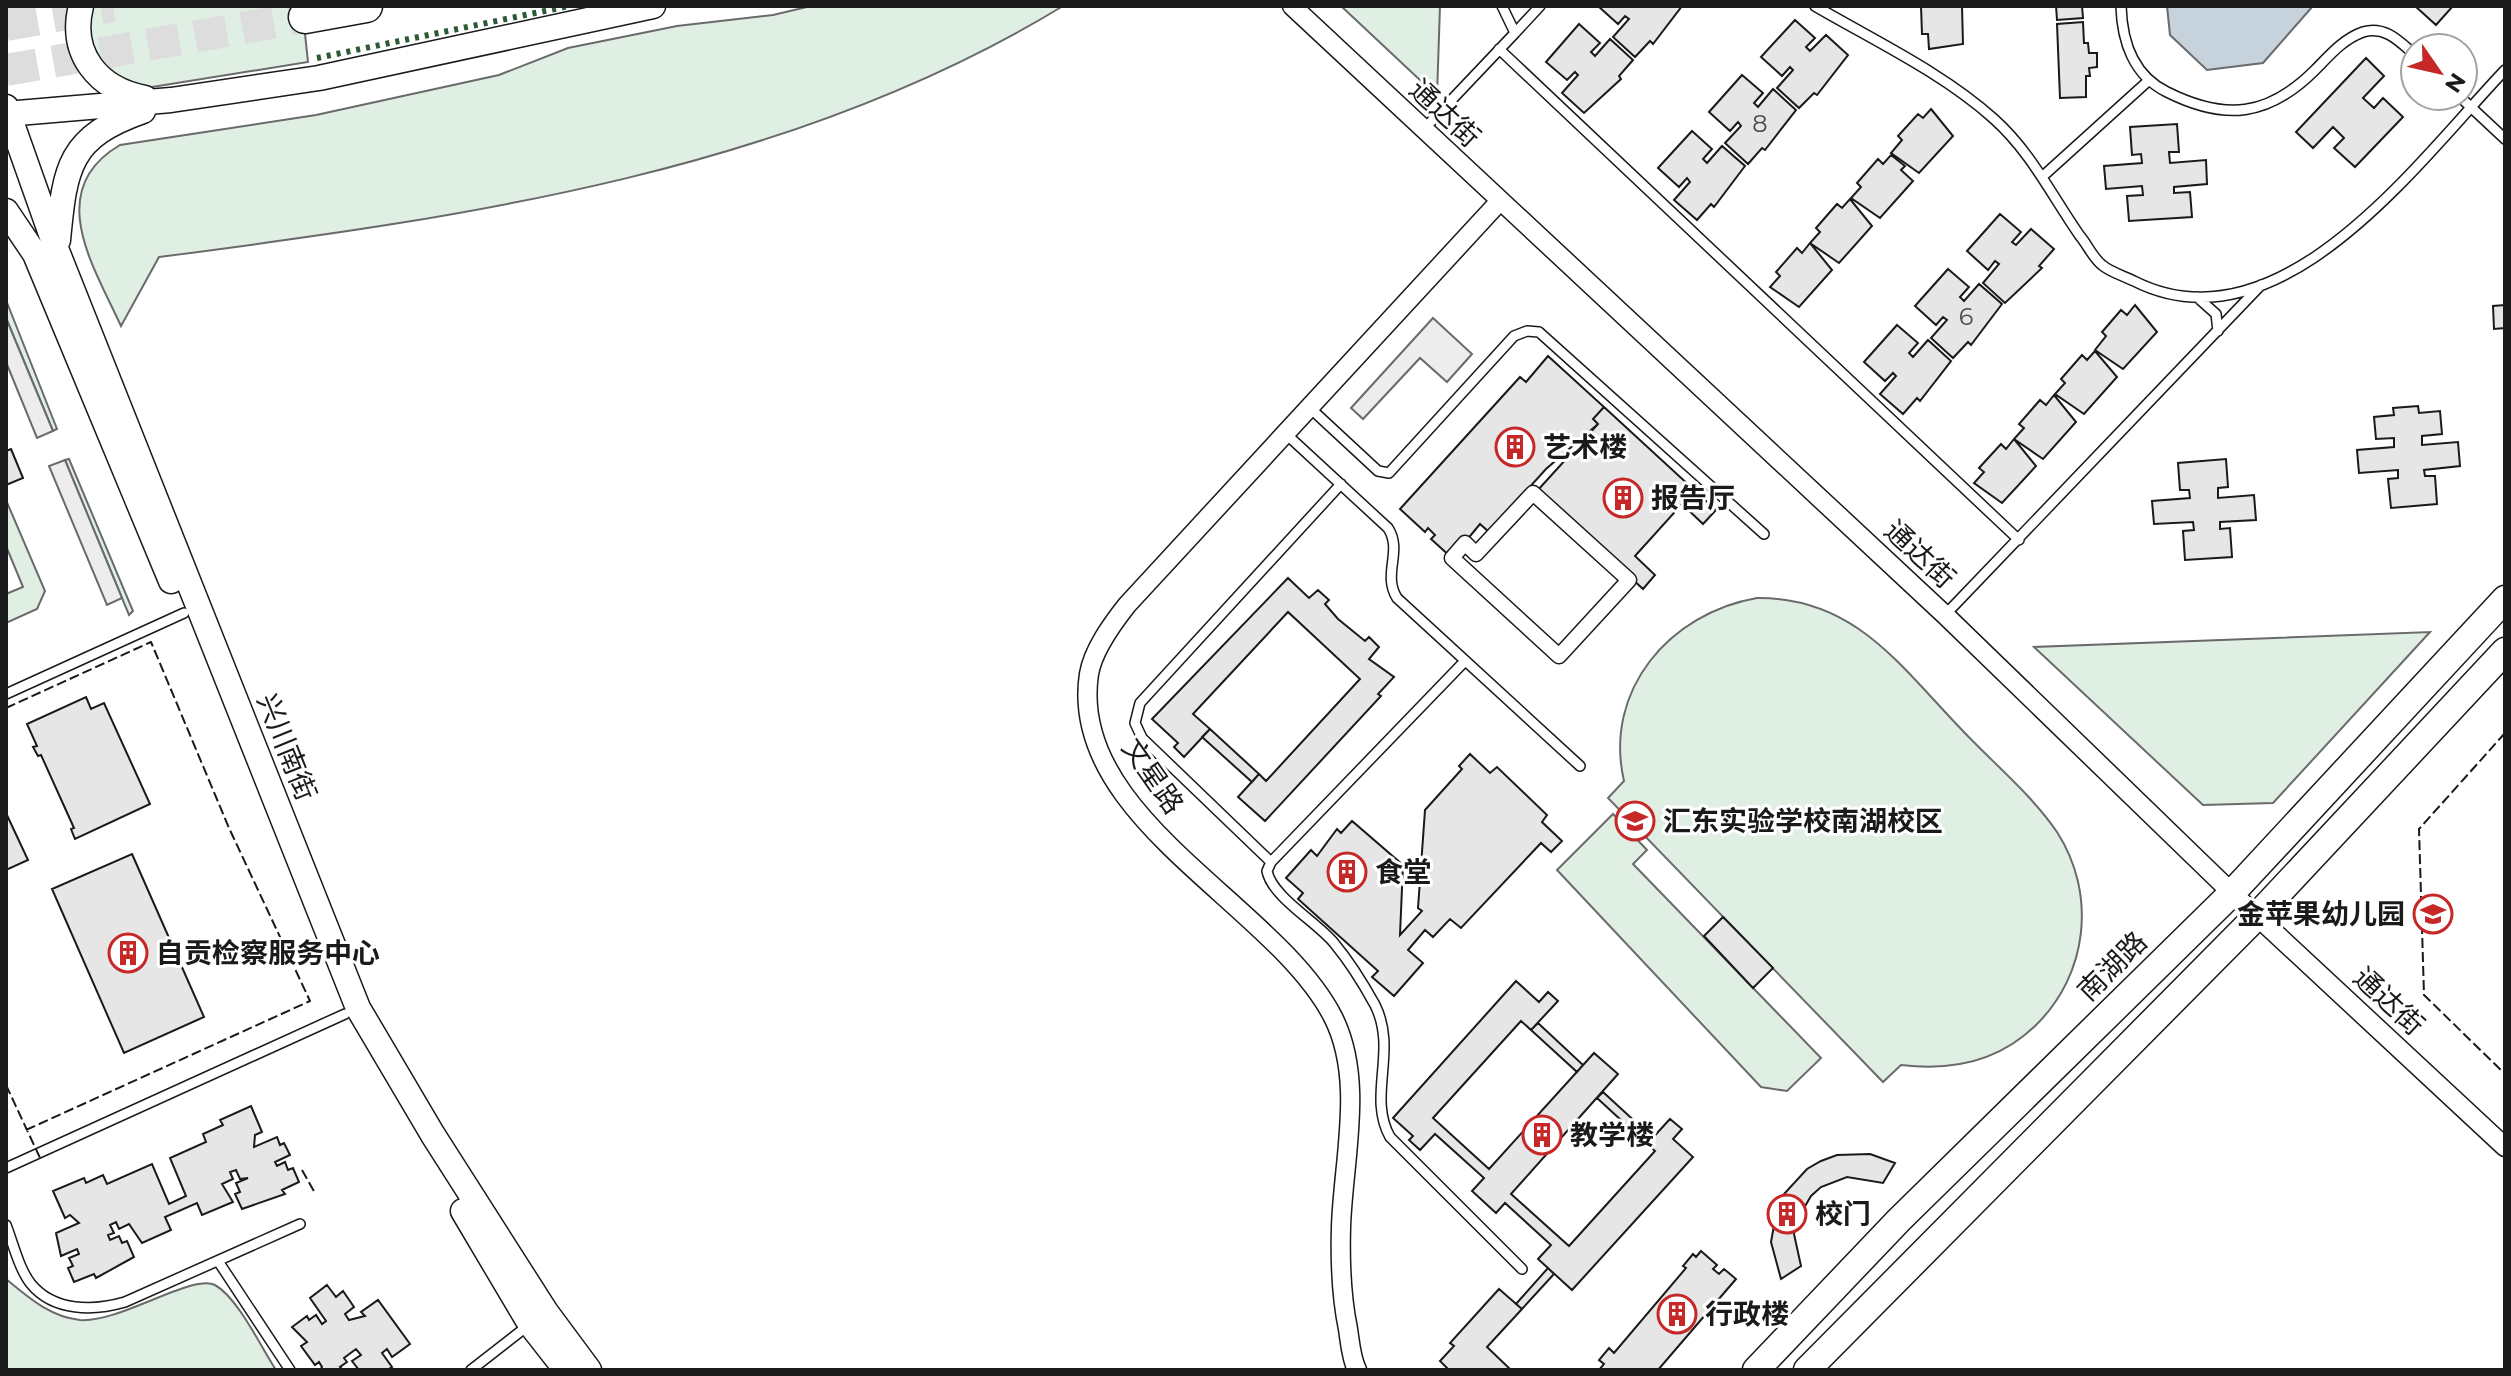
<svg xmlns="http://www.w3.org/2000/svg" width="2511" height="1376" viewBox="0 0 2511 1376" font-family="Montserrat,'Noto Sans SC',sans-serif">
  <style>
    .green { fill: #e0efe3; stroke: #6a6a6a; stroke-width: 2 }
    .parking { fill: #ededed; stroke: #6a6a6a; stroke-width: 2 }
    .water { fill: #c6d2dc; stroke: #6a6a6a; stroke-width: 2 }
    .building { fill: #e6e6e6; stroke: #1a1a1a; stroke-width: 2 }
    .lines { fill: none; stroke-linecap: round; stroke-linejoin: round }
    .trunk-tunnel { stroke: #ddd; stroke-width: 32; stroke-dasharray: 32 16; stroke-linecap: butt }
    .service-casing { stroke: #1a1a1a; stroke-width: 12 }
    .pedestrian-casing { stroke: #1a1a1a; stroke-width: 17 }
    .minor-casing { stroke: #1a1a1a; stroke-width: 21 }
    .tertiary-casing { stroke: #1a1a1a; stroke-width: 27 }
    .secondary-casing { stroke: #1a1a1a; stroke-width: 29 }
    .trunk-casing { stroke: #1a1a1a; stroke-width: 35 }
    .service { stroke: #fff; stroke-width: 9 }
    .pedestrian { stroke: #fff; stroke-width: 14 }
    .minor { stroke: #fff; stroke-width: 18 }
    .tertiary { stroke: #fff; stroke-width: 24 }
    .secondary { stroke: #fff; stroke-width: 26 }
    .trunk { stroke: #fff; stroke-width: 32 }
    .hedge { stroke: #2b5a34; stroke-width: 6; stroke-dasharray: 4 6; stroke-linecap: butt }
    .fence { stroke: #1a1a1a; stroke-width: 2; stroke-dasharray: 10 4; stroke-linecap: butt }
    .labels { text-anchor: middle; stroke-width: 6; stroke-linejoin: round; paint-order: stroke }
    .number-label { font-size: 24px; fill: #4d4d4d }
    .street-label { font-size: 28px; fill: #1a1a1a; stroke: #fff }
    .poi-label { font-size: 28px; font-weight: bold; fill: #1a1a1a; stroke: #fff; text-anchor: start }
  </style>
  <rect width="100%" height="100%" fill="#fff"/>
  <path class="green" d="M94,6H302L308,62L146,88L118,80L92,51L89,16Z
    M811,6H1063C792,171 469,217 159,257L121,326C94,267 43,190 120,145L316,115L499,75L568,48L677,26L773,15Z
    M1341,6H1440L1437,96Z
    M6,300L57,429L53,431L6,318Z
    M69,459L133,611L129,615L65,460Z
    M6,500L45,591L37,609L6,623V594L23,587L6,546Z
    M1757,598C1855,597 1900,666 1962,730C1993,763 2032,795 2057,832C2097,894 2088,975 2035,1026C1998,1062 1950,1071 1901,1065L1883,1082L1608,798L1624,781C1603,690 1670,613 1757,598Z
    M2430,632L2273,803L2203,805L2034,647Z
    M1613,814L1647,850L1633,864L1821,1058L1787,1091L1761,1087L1557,870Z
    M6,1279C28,1297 50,1317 80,1320C120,1323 193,1273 215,1285C238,1298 261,1347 276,1370H6Z"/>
  <path class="parking" d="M6,318L53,431L37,438L6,362Z
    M1433,318L1472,354L1447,382L1420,358L1363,419L1351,408Z
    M65,460L122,598L107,605L49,466Z"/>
  <path class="water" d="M2167,6H2313L2263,63L2207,70L2170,35Z"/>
  <path class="building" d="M1598,6H1682L1653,44L1650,41L1635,57L1613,37L1629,19L1625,16L1618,24Z
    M1921,6H1962L1963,44L1929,49L1928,34H1922Z
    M2056,6H2082L2083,18L2057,20Z
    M2415,6H2453L2436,25Z
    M1795,20L1815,38L1806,47L1810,51L1826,35L1848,55L1817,95L1814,93L1799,108L1777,88L1793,70L1790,67L1782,76L1761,57Z
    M2083,22L2084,43H2088L2089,53H2097V67L2089,68L2090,76H2086V97L2060,98L2057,24Z
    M1579,24L1600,43L1591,52L1595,56L1610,39L1633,60L1619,76L1621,79L1584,113L1562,93L1578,75L1575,72L1567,80L1546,62Z
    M2366,58L2384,76L2363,98L2374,108L2383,98L2403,117L2355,167L2334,148L2344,138L2333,127L2313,148L2296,132Z
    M1742,75L1763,93L1754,103L1758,107L1773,89L1796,110L1765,150L1762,148L1748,164L1725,143L1741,126L1738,122L1730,131L1709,112Z
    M1931,109L1953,136L1919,173L1891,153L1902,140L1898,136L1918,114L1923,118Z
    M2177,124L2179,152H2169L2170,163L2206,160L2207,184L2174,187V193L2190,192L2192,217L2129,221L2127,196L2143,195L2142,186L2106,189L2104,166L2142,163L2141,154L2132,155L2130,127Z
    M1692,131L1712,149L1703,159L1707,163L1722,146L1745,166L1714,207L1711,204L1697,220L1674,200L1690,182L1687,178L1679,187L1658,168Z
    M1891,155L1905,166L1901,170L1913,181L1880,218L1851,198L1861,187L1857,183L1878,159L1883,164Z
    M1850,199L1872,226L1839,263L1810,243L1820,232L1816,228L1837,204L1842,208Z
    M2000,214L2021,232L2012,242L2016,245L2031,229L2054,249L2039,266L2042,268L2005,303L1983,283L1999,264L1995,261L1988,270L1967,251Z
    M1810,243L1832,270L1799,307L1770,287L1780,276L1776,272L1797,248L1802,253Z
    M1948,269L1969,287L1960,297L1964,301L1979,284L2002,304L1971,345L1968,342L1953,358L1931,338L1947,320L1943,317L1936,325L1915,306Z
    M2135,305L2157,332L2123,369L2095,350L2106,336L2102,332L2121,310L2127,315Z
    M2505,305V328L2494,329L2493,306Z
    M1897,325L1918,343L1909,353L1913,357L1928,340L1951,361L1920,401L1917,398L1903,414L1880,394L1896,376L1893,373L1885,381L1864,362Z
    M2095,351L2117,377L2084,414L2055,394L2065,383L2061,379L2082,355L2087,360Z
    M1548,356L1604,407L1593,419L1598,424L1546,469L1489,532L1480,524L1452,558L1431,539L1435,535L1428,528L1425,532L1400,509L1520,377L1526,382Z
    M2054,395L2076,422L2043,459L2014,439L2024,428L2019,424L2040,400L2046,405Z
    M2418,406L2419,413L2440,411L2442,434L2422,436V445L2458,442L2460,466L2424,470L2425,476H2435L2437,504L2391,508L2388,479L2398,478V470L2359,473L2357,450L2394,447V438L2376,439L2374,417L2394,415L2393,408Z
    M1604,407L1716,510L1703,524L1682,504L1635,556L1655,575L1643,589L1537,491L1598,424L1593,419Z
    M2014,439L2036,466L2002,503L1974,483L1984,472L1979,468L2001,444L2006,449Z
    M11,449L23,478L6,485V451Z
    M2226,459L2228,487L2218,488V498L2254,495L2256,520L2220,522V529L2230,528L2232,557L2185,560L2183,531L2194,530L2193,522L2154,524L2152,501L2190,498L2189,490H2180L2178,463Z
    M1288,578L1309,598L1318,590L1329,600L1325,604L1338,619L1365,641L1369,637L1379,647L1369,659L1394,677L1378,694L1381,696L1265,821L1238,797L1259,774L1266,781L1360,679L1288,612L1193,714L1210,729L1184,757L1174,747L1178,743L1152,719Z
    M86,697L91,709L104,703L150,804L75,839L71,829L74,828L41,755L38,756L33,747L37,746L27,724Z
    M1210,729L1259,774L1252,782L1202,737Z
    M1470,754L1490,773L1497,767L1547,815L1542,822L1562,841L1551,852L1541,843L1461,928L1450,919L1433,937L1425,930L1408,950L1423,963L1394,996L1372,977L1378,971L1298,899L1303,893L1286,878L1311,850L1317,856L1337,829L1341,833L1352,821L1403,865L1400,935L1422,911L1418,908L1425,810L1462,769L1459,766Z
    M6,813L28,860L6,870Z
    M132,854L204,1017L124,1053L52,889Z
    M1723,917L1773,968L1753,988L1704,936Z
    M1516,981L1539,1002L1548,992L1558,1001L1531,1030L1521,1021L1433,1118L1489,1169L1594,1053L1618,1074L1511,1194L1569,1246L1655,1151L1647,1144L1670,1119L1682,1129L1673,1139L1693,1157L1572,1290L1538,1259L1551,1245L1505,1203L1496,1213L1472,1191L1484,1178L1435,1134L1420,1150L1409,1140L1413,1136L1393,1118Z
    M1538,1023L1583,1065L1577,1072L1531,1030Z
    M1603,1092L1653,1138L1647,1144L1597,1098Z
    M251,1106L262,1132L255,1135L254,1147L277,1137L280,1145L284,1143L290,1155L275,1162L277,1166L285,1162L288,1170L293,1168L299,1182L282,1190L285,1194L242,1209L235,1194L240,1192L236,1183L248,1178L240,1179L236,1170L230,1172L233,1179L222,1184L233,1202L202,1215L197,1203L165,1217L171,1230L142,1243L129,1224L119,1229L116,1222L110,1225L114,1233L108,1235L110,1240L119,1236L122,1243L127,1241L134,1257L96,1278L94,1274L74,1282L68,1268L73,1266L69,1258L79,1254L77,1249L61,1256L56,1233L79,1223L70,1215L65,1218L53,1191L84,1178L86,1183L103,1175L107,1184L152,1164L169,1204L186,1196L170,1158L206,1142L203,1134L223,1125L220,1120Z
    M1870,1154L1895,1163L1883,1183L1847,1177L1821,1187L1811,1196L1797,1220L1794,1234L1801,1266L1781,1279L1771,1242L1777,1209L1784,1194L1807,1169L1821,1161L1837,1155Z
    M1701,1251L1717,1265L1713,1269L1719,1274L1724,1269L1736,1279L1658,1370H1599L1604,1364L1599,1360L1609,1348L1614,1353L1686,1268L1683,1266L1693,1254L1696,1257Z
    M1548,1268L1554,1274L1522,1309L1516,1304Z
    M327,1285L336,1297L343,1291L354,1307L345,1314L349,1320L365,1316L361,1312L378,1300L410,1344L392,1357L387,1349L382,1353L392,1367L387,1370H359L352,1361L361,1355L356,1349L344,1358L347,1362L340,1367L343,1370H320L322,1367L319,1362L315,1365L301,1346L307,1342L292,1327L307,1316L309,1320L316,1315L322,1324L326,1321L310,1298Z
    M1499,1289L1522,1309L1487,1347L1511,1370H1449L1440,1361L1454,1346L1450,1343Z"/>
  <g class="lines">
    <path class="trunk-tunnel" d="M6,25L113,6
      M6,70L305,17"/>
    <g class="service-casing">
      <path id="service" d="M1815,6C1875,41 1943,73 1994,119C2031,152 2052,196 2080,236C2087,244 2093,258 2102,265C2110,272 2124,276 2134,281C2280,355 2419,160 2505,70
        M2121,6C2122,42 2134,76 2167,92C2225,121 2268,117 2315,70C2329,56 2343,39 2363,32C2385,25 2400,42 2415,55
        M1515,33L1540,6
        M1499,49L2019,540
        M2459,96L2505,139
        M1423,130L1515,33L1502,6
        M2042,177L2147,82
        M2197,297L2216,314L2218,331
        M1309,407L1378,471L1389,473L1514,336L1527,331L1539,332L1764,534
        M1285,433L1388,528C1403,551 1382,574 1397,598L1580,766
        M1945,615L2261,285
        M1465,661L1271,862L1267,871C1272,897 1317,922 1334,943C1349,961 1364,985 1375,1005C1398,1051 1367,1096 1390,1137L1522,1269
        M6,694L184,613
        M1271,862L1142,738L1135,723L1140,703L1341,484
        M6,1168L345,1014
        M6,1225C13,1243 19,1269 31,1284C54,1312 94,1311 125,1302L300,1224
        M218,1261L290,1370
        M471,1370L530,1324"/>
    </g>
    <g class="pedestrian-casing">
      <path id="pedestrian" d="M1533,493L1629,580L1559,656L1452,558L1465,543L1476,554Z"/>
    </g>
    <g class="minor-casing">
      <path id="minor" d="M1292,6L1945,615L2232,893L2505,1147
        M1357,1370C1351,1358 1350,1342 1348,1329C1341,1295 1340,1261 1341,1227C1343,1160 1365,1080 1333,1017C1275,904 1067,818 1089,674C1093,650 1112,624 1127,605L1499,202"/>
    </g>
    <g class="tertiary-casing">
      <path id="tertiary" d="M81,6C69,54 98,89 145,98
        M6,107L57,251L358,1008L433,1135L546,1312L589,1370
        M6,114L171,100L319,78L653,6
        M6,211L35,254L171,581
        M58,240C65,166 69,137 143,111
        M463,1211L530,1324L566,1370"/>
    </g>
    <g class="secondary-casing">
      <path id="secondary" d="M1756,1370L1899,1220L2232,893L2505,599
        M1807,1370L2257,916L2505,651"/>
    </g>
    <g class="trunk-casing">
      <path id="trunk" d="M305,17L366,6"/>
    </g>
    <use href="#service" class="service"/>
    <use href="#pedestrian" class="pedestrian"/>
    <use href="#minor" class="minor"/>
    <use href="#tertiary" class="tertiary"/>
    <use href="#secondary" class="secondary"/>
    <use href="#trunk" class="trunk"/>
    <path class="hedge" d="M317,58L569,6"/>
    <path class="fence" d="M6,708L151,642L229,828L310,1001L26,1130
      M2505,733L2419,829L2424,995L2505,1074
      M6,1085L41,1160
      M302,1170L315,1193"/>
  </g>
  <defs>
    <g id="building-ring" transform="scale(2)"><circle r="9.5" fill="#fff" stroke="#c62828" stroke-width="1.5"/><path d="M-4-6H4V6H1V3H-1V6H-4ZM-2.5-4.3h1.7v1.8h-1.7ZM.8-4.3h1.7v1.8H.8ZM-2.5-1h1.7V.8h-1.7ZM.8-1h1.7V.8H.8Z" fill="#c62828"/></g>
    <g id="school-ring" transform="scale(2)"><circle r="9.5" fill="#fff" stroke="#c62828" stroke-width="1.5"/><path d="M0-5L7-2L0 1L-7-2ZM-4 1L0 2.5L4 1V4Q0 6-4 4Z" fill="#c62828"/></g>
  </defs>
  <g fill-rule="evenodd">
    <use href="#building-ring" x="1515" y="447"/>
    <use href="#building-ring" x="1623" y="498"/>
    <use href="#school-ring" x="1635" y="821"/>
    <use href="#building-ring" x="1347" y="872"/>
    <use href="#school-ring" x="2433" y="914"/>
    <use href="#building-ring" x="128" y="953"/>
    <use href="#building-ring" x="1542" y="1135"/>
    <use href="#building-ring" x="1787" y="1214"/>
    <use href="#building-ring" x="1677" y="1314"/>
  </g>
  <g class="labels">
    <g class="number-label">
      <text x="1760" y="132">8</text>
      <text x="1966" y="325">6</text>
    </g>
    <g class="street-label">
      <text transform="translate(1445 113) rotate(43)" y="10">通达街</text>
      <text transform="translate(1920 554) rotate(43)" y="10">通达街</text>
      <text transform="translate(287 747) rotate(68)" y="10">兴川南街</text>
      <text transform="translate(1153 776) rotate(55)" y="10">文星路</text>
      <text transform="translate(2112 966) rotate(-45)" y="10">南湖路</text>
      <text transform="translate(2389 1001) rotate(43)" y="10">通达街</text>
    </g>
    <g class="poi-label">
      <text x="1543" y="457">艺术楼</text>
      <text x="1651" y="508">报告厅</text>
      <text x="1663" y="831">汇东实验学校南湖校区</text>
      <text x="1375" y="882">食堂</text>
      <text x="2405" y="924" text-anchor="end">金苹果幼儿园</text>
      <text x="156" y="963">自贡检察服务中心</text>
      <text x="1570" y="1145">教学楼</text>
      <text x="1815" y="1224">校门</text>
      <text x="1705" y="1324">行政楼</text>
    </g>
  </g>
  <rect width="2511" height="1376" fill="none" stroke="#1a1a1a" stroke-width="16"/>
  <g transform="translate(2439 72) rotate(124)"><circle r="38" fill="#ffffff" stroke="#a3a3a3" stroke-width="2"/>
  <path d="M0-6L14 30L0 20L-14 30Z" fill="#c62828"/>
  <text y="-12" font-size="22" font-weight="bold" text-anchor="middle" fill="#1a1a1a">N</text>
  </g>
</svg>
